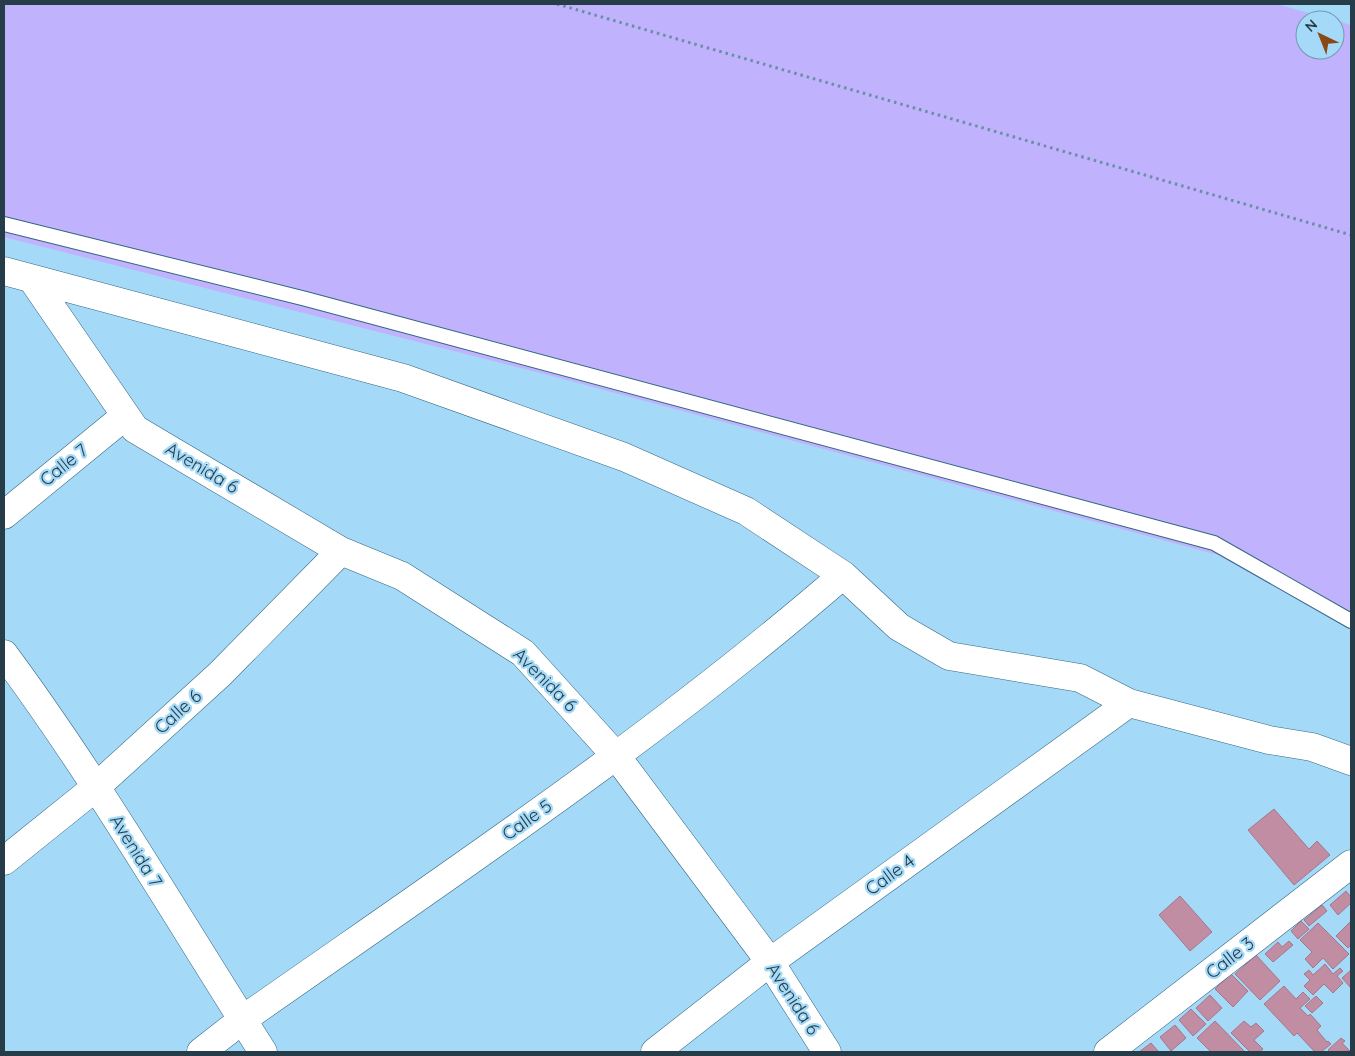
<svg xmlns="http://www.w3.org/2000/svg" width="1355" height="1056" viewBox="0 0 1355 1056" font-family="Quicksand,sans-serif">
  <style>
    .green { fill: #c0b2fd }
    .building { fill: #c18da2; stroke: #a7758a }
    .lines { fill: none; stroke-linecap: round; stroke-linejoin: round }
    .service-casing { stroke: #336781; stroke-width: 16 }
    .minor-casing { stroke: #336781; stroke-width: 29 }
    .tertiary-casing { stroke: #336781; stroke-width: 29 }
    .path { stroke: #688fa4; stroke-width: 3; stroke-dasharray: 2.5 4; stroke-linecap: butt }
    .service { stroke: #fff; stroke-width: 14 }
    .minor { stroke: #fff; stroke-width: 28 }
    .tertiary { stroke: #fff; stroke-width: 28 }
    .labels { text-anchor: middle; stroke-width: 4.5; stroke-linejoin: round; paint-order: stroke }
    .street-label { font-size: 18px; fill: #263c48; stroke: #a4daf8 }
  </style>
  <rect width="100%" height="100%" fill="#a4daf8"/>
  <path class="green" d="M4,4H1277L1333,20H1305V50H1335V20L1351,25V630L1218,555L552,376L4,237Z"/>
  <path class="building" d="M1274,809L1309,849L1317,841L1330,855L1294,885L1248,830Z
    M1346,891L1351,897V903L1338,915L1330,905Z
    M1180,896L1212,932L1190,951L1159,915Z
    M1322,905L1327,911L1309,926L1304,920Z
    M1301,921L1309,929L1298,939L1291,931Z
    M1351,921V945L1348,948L1336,936Z
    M1318,923L1349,954L1333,969L1323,958L1313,968L1305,959L1312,952L1300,940Z
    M1289,941L1293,945L1273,962L1265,954L1278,942L1282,947Z
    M1256,955L1280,981L1260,1000L1235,974Z
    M1325,964L1333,974L1340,968L1343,971L1337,976L1343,983L1333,993L1324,984L1313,995L1304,986L1310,980L1304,974L1309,970L1313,975Z
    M1351,970V988L1342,978Z
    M1231,974L1248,991L1233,1007L1215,989Z
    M1284,986L1296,999L1303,992L1310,999L1300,1008L1308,1016L1310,1014L1321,1026L1317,1030L1327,1042L1328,1041L1331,1044L1321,1052H1315L1297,1033L1294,1036L1264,1004Z
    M1210,995L1222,1008L1208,1021L1196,1008Z
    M1316,996L1323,1003L1312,1013L1305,1006Z
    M1191,1009L1206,1024L1193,1036L1179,1020Z
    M1215,1021L1245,1052H1211L1197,1038Z
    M1244,1021L1251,1027L1256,1023L1264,1031L1254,1040L1263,1049L1259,1052H1250L1231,1033Z
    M1175,1025L1186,1038L1171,1051L1160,1037Z
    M1341,1038L1345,1041L1342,1043L1350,1051L1330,1052L1328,1050Z
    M1151,1043L1159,1052H1139Z"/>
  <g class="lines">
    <g class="service-casing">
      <path id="service" d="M4,224L306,299L1214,543L1351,621"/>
    </g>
    <g class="minor-casing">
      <path id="minor" d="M4,271L403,378L624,457L746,511L843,575L899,627L949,656L1080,678L1129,703L1269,740L1312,747L1351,761
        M32,279L135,429L341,551L402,576L523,653L617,757L770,962L827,1052
        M4,515L125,416
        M4,861L96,787L220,674L341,551
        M201,1052L242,1020C446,877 655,738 843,575
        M655,1052L770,962L1129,703
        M1108,1052L1351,864"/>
    </g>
    <g class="tertiary-casing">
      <path id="tertiary" d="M4,654C98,781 178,919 263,1052"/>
    </g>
    <path class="path" d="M557,4L1351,235"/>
    <use href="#service" class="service"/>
    <use href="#minor" class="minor"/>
    <use href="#tertiary" class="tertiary"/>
  </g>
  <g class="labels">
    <g class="street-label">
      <text transform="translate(64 465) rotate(-39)" y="6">Calle 7</text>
      <text transform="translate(202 468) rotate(31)" y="6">Avenida 6</text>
      <text transform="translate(545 680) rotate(45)" y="6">Avenida 6</text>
      <text transform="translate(178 712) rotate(-42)" y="6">Calle 6</text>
      <text transform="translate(527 820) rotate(-35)" y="6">Calle 5</text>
      <text transform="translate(136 851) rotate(58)" y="6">Avenida 7</text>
      <text transform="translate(890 875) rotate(-36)" y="6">Calle 4</text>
      <text transform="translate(1230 958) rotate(-38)" y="6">Calle 3</text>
      <text transform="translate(793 999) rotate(57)" y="6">Avenida 6</text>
    </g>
  </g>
  <rect width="1355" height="1056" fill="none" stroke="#263c48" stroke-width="10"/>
  <g transform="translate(1320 35) rotate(317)"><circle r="24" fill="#a4daf8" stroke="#729bb2"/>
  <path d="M0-4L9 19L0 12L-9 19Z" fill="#8a4816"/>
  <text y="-8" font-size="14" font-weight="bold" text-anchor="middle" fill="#263c48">N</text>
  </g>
</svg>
